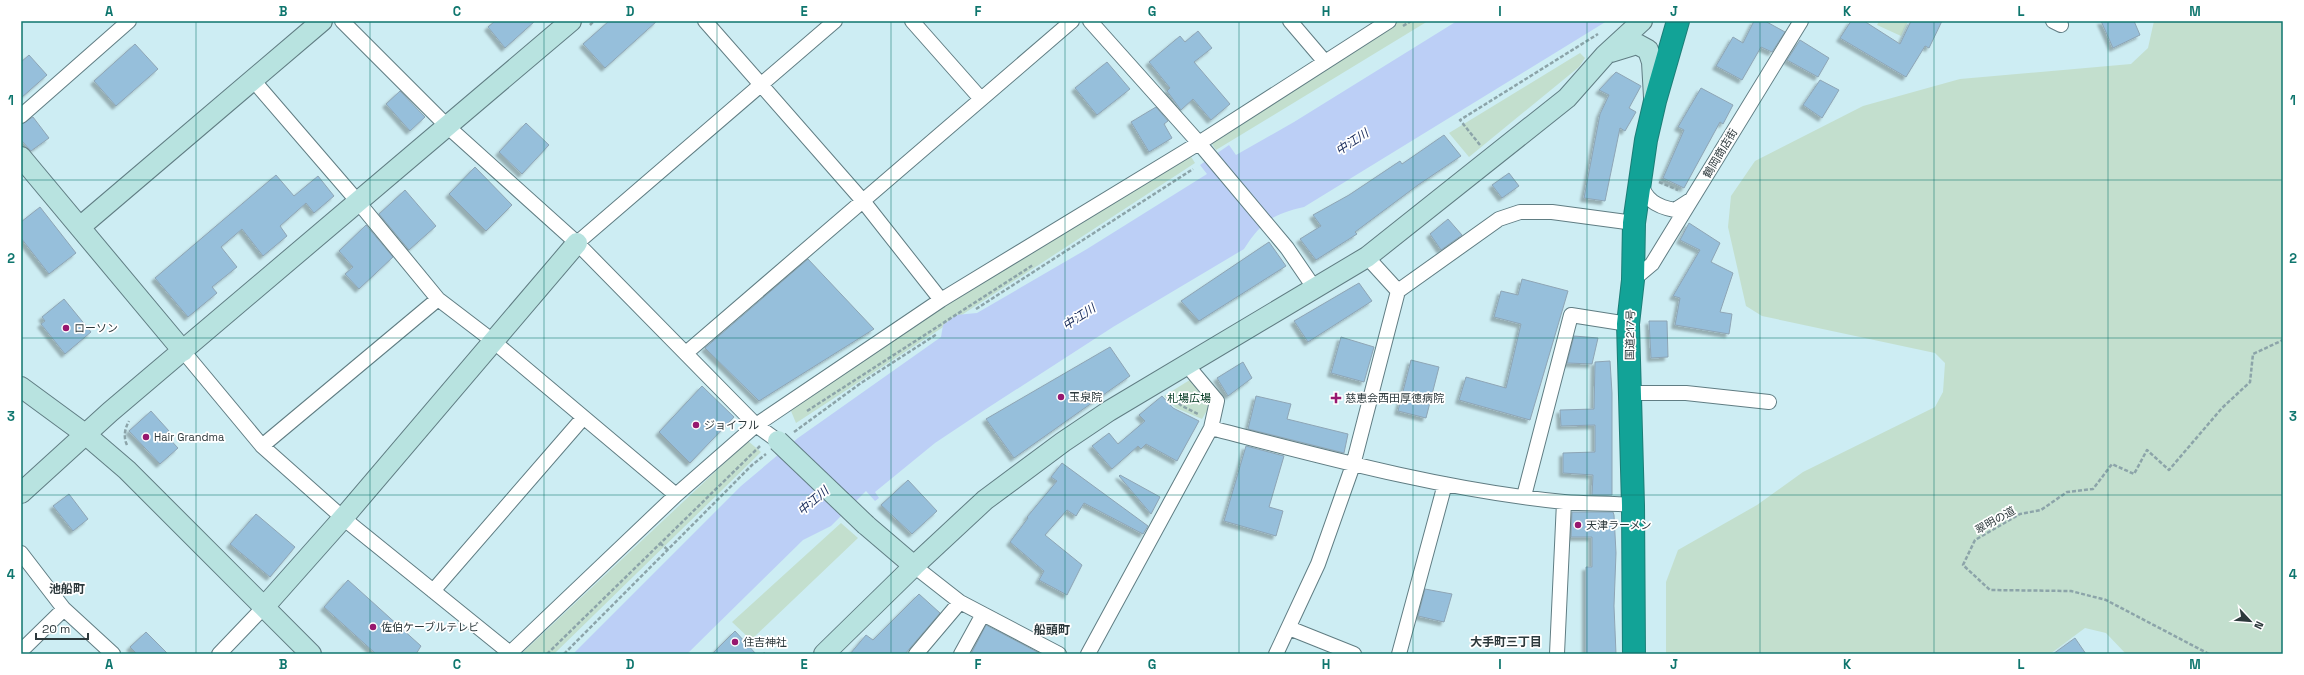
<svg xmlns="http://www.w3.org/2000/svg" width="2304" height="675" viewBox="0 0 2304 675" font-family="'Space Grotesk','Noto Sans JP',sans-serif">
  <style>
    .green { fill: #c3dfce }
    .water { fill: #bccff6 }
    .building { fill: #96bfdb; stroke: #8ea5b5; filter: url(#shadow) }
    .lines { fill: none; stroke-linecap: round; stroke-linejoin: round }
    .street-casing { stroke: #607d83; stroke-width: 16 }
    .secondary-casing { stroke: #607d83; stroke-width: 22 }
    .highway-casing { stroke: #1b7e77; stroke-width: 24 }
    .path { stroke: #8ca4a9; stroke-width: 2.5; stroke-dasharray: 4 2; stroke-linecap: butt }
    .street { stroke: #fff; stroke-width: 14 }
    .secondary { stroke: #b8e3e0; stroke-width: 20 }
    .highway { stroke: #12a397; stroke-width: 22 }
    .secondary-bridge-casing { stroke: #607d83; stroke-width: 22; stroke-linecap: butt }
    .secondary-bridge { stroke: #b8e3e0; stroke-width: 20 }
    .grid { fill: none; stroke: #0f766e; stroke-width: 1; stroke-opacity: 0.55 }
    .poi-dot { fill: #97176f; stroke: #fff; stroke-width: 1.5 }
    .labels { text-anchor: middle; stroke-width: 3.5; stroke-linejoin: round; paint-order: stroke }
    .street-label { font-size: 11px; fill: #2d393c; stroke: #fff }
    .poi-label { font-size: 11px; fill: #2d393c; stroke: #fff; text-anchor: start }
    .park-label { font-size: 11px; fill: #003820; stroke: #fff }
    .water-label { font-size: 12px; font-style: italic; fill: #162958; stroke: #fff }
    .neighbourhood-label { font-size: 12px; font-weight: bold; fill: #2d393c; stroke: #fff }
    .neatline { fill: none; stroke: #0f766e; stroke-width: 1.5 }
    .grid-label { font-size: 13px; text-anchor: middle; font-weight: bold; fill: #0f766e }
  </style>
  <defs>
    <filter id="shadow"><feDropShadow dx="-3.5" dy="3.5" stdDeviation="1" flood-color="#0004"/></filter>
  </defs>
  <rect width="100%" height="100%" fill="#cdedf3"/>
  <path class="green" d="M1398,21H1428L1216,150L1208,138Z
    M1879,21H1908L1901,36L1877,25Z
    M2154,21H2283V654H2126L2106,633L2085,628L2050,654H1666V582L1678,550L1757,505L1803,472L1935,407L1943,392L1945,363L1935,353L1762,316L1746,306L1728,227L1731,196L1755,161L1863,106L1960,79L2131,64L2148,48Z
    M1580,53L1585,58L1579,67L1469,157L1449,133Z
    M1188,152L1195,163L796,423L791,411L807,396L942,305Z
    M1193,378L1209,407L1202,419L1176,408L1164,396Z
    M748,441L761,452L554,654H521Z
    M841,523L858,538L751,640L732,622Z"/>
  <path class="water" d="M1457,21H1607L1304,207C1273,214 1261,222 1244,249L1113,327L986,409L935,443L875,492L879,498L875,501L866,491L831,526L803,540L687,654H573L741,486L798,438L941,337L943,325L956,315L977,313L1087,249L1207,174L1200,165L1229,145L1236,155L1294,122Z"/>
  <path class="building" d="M495,21H535L505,48L488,27Z
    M609,21H657L605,68L583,44Z
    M1754,21H1765L1785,32L1772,52L1761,47L1742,80L1716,66L1733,37L1743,43Z
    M1851,21H1864L1900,44L1911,21H1942L1929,48L1925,46L1906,77L1840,38Z
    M2101,21H2134L2140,35L2113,48Z
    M1198,31L1212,48L1194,62L1230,104L1211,120L1193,99L1181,110L1167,91L1170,88L1149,62L1180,36L1185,42Z
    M1800,40L1829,58L1818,77L1787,60Z
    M135,44L158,69L116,106L94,81Z
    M29,55L47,75L21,98V62Z
    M1107,62L1130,89L1097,115L1075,88Z
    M1616,72L1641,86L1629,108L1636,112L1625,131L1620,128L1605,201L1584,198L1600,114L1609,95L1599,90Z
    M1820,80L1839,90L1822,118L1803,105Z
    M1701,88L1733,105L1723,124L1720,122L1684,188L1663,178L1684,130L1678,127Z
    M400,91L425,117L410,131L386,104Z
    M1156,107L1168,121L1164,124L1172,138L1149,152L1131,122Z
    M33,117L49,138L31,151L21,140V124Z
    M526,123L549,145L522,174L499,152Z
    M1444,135L1461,156L1418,185L1355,232L1357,234L1316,260L1300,239L1321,226L1313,215L1349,195L1400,161L1402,164Z
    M475,167L512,205L486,231L449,194Z
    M1509,173L1519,186L1502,198L1492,185Z
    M276,175L294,196L318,176L334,196L314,213L306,203L280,226L287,236L263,256L242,229L221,247L237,267L212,287L217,293L188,317L155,278Z
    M405,190L436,226L409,250L379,214Z
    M40,207L76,253L49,274L21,238V222Z
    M1448,219L1462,235L1441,250L1430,234Z
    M1689,223L1720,243L1711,262L1733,273L1720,312L1732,314L1729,334L1675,325L1680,298L1673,296L1700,250L1680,240Z
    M366,225L393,257L359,289L345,274L353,267L339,251Z
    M1269,242L1286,266L1199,321L1181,301Z
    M808,259L874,329L759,401L705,348Z
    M1522,279L1568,291L1530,420L1459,400L1466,377L1506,388L1521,324L1494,317L1501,291L1518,295Z
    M1359,283L1372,301L1308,342L1294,321Z
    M64,299L91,332L65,354L41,324L45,321L42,317Z
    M1649,321H1667L1668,357L1651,358Z
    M1574,336L1598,338L1592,364L1567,363Z
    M1341,337L1374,347L1364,382L1331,373Z
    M1110,347L1130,376L1014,458L986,419Z
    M1411,360L1439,367L1426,418L1398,411Z
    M1610,361L1612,393V495H1592L1593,475L1563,473V453L1595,452V425L1561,426L1560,410L1594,409L1595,362Z
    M1243,362L1252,378L1228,396L1217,378Z
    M702,386L734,417L690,463L659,432Z
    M1162,396L1173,408L1199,421L1177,461L1146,444L1141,449L1138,446L1112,469L1092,446L1109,433L1118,444L1145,421L1139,415Z
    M1256,396L1291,404L1287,419L1348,434L1344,453L1248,429Z
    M151,411L169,431L165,434L178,448L160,464L129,431Z
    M1246,446L1284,456L1269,507L1283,511L1276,536L1224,521Z
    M1062,463L1148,526L1143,534L1084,503L1076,516L1067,510L1045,535L1082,565L1067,595L1039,580L1044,571L1010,542L1028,518L1027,517L1057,481L1051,477Z
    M1120,475L1160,497L1151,514L1119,476Z
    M908,480L937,511L912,534L881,505Z
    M69,494L88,519L73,531L53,506Z
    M1572,512H1613L1614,515L1616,553L1614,606L1616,654L1586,653V567H1592V537H1571Z
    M256,514L295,547L270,577L230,544Z
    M348,580L421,646L416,654H376L324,607Z
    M1425,589L1452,594L1444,622L1418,616Z
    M919,594L940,613L905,654H850L866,635L873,640Z
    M986,625L1041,654H971Z
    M735,631L756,654H712Z
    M146,632L168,654H137L130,647Z
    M2075,638L2086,654H2053Z"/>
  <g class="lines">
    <g class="street-casing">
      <path id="street" d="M342,21L447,126L577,243L756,425L778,441
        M705,21L863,201L941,300
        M912,21L981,99
        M1090,21L1199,143L1287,248L1315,289
        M1290,21L1325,62
        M2053,21L2061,25
        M253,80L359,203L438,299L493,341L676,495
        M21,116L129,21
        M1641,182C1644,200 1658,207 1675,210L1689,201
        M577,243L835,21
        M1633,280L1652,264L1801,21
        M1398,291L1499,219L1520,212H1552L1634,223
        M183,351L262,446L343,518L510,653
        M686,353L1072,21
        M1630,393H1686L1769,402
        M1211,428C1327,458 1444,490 1564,502C1587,504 1610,503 1633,505
        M262,446L438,299
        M1524,496L1571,315L1628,324
        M21,553L64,609L113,654
        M914,566L960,602L1059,654
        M433,591L583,418
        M1289,628L1354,654
        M21,651L64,609
        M219,654L264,607
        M509,654L676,495L756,425L941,300L1199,143L1389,21
        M916,654L960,602
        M961,654L983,614
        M1088,654L1211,428L1217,401L1186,364
        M1276,654L1318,564L1353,465L1398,291L1367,257
        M1399,654L1445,484
        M1557,654L1564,502"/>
    </g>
    <g class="secondary-casing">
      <path id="secondary" d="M1611,52L1637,44L1648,50L1652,62L1654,97
        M21,157L183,351
        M80,227L322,21
        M21,387L85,434L127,470L311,654
        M21,493L110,412L571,21
        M866,525L914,566
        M264,607L343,518L577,243
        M824,654L914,566L985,500L1063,442L1109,411L1367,257L1567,98L1605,55L1642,21"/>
    </g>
    <g class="highway-casing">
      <path id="highway" d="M1634,654L1633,505L1628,324L1633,280L1634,223L1646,140L1655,101L1678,21"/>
    </g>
    <path class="path" d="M590,25L594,21
      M1403,26L1411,21
      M1480,145L1460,120L1598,34
      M1659,182L1678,190
      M976,309L1193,169
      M1169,396L1182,406L1198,414
      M807,411L1033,265
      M794,432L861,383L937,334
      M127,445C123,437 125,428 129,421
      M660,543L668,550
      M547,654L760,446
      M564,654L752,465L766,454
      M764,654L765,653
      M2209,654L2106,600L2071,591L1990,590L1963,565L1975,540L2020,514L2041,510L2067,492L2093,489L2112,464L2134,474L2147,450L2169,470L2222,408L2250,382L2253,354L2283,340"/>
    <use href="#street" class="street"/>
    <use href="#secondary" class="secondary"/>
    <use href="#highway" class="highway"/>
    <g class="secondary-bridge-casing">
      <path id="secondary-bridge" d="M778,441L866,525"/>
    </g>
    <use href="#secondary-bridge" class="secondary-bridge"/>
  </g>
  <path class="grid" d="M196,21V654M370,21V654M544,21V654M717,21V654M891,21V654M1065,21V654M1239,21V654M1413,21V654M1587,21V654M1760,21V654M1934,21V654M2108,21V654M21,180H2283M21,338H2283M21,495H2283"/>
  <g class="poi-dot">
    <circle cx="66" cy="328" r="4"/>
    <circle cx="1061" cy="397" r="4"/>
    <path d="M1334 392h4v4h4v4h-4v4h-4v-4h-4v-4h4z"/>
    <circle cx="696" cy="425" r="4"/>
    <circle cx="146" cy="437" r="4"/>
    <circle cx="1578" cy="525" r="4"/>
    <circle cx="373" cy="627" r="4"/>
    <circle cx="735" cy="642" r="4"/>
  </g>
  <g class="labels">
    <g class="street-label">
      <text transform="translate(1720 153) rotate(-59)" y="4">鶴岡商店街</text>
      <text transform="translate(1630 335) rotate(-89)" y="4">国道217号</text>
      <text transform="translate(1995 520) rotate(-29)" y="4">翠明の道</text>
    </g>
    <g class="poi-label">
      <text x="74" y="332">ローソン</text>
      <text x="1069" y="401">玉泉院</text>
      <text x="1345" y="402">慈恵会西田厚徳病院</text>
      <text x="704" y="429">ジョイフル</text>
      <text x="154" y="441">Hair Grandma</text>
      <text x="1586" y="529">天津ラーメン</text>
      <text x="381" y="631">佐伯ケーブルテレビ</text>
      <text x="743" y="646">住吉神社</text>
    </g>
    <g class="park-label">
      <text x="1189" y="402">札場広場</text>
    </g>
    <g class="water-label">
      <text transform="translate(1352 142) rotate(-33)" y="4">中江川</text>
      <text transform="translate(1079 317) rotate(-33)" y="4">中江川</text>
      <text transform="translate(813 501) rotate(-41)" y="4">中江川</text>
    </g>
    <g class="neighbourhood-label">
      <text x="67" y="593">池船町</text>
      <text x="1052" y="634">船頭町</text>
      <text x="1506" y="646">大手町三丁目</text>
    </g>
  </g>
  <rect width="2304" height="675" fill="none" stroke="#ffffff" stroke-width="44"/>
  <g transform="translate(2250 621) rotate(116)" stroke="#ffffff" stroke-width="3" paint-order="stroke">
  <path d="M0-3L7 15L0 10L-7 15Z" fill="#2d393c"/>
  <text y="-6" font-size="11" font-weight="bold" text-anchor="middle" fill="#2d393c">N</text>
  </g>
  <path d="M36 633v6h52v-6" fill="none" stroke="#2d393c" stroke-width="2"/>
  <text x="42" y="633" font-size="12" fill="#2d393c" stroke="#ffffff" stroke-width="3" paint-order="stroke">20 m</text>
  <rect x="22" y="22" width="2260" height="631" class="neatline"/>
  <g class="grid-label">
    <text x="109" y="16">A</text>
    <text x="283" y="16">B</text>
    <text x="457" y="16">C</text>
    <text x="630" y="16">D</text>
    <text x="804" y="16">E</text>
    <text x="978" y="16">F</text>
    <text x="1152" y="16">G</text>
    <text x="1326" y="16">H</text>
    <text x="1500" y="16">I</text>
    <text x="1674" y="16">J</text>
    <text x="1847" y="16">K</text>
    <text x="2021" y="16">L</text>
    <text x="2195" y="16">M</text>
    <text x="11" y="105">1</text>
    <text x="2293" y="105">1</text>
    <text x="11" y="263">2</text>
    <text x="2293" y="263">2</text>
    <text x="11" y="421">3</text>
    <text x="2293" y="421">3</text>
    <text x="11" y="579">4</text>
    <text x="2293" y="579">4</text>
    <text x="109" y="669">A</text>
    <text x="283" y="669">B</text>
    <text x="457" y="669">C</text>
    <text x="630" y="669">D</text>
    <text x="804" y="669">E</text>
    <text x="978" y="669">F</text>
    <text x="1152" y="669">G</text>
    <text x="1326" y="669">H</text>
    <text x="1500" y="669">I</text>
    <text x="1674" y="669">J</text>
    <text x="1847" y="669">K</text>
    <text x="2021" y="669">L</text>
    <text x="2195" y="669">M</text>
  </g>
</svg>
